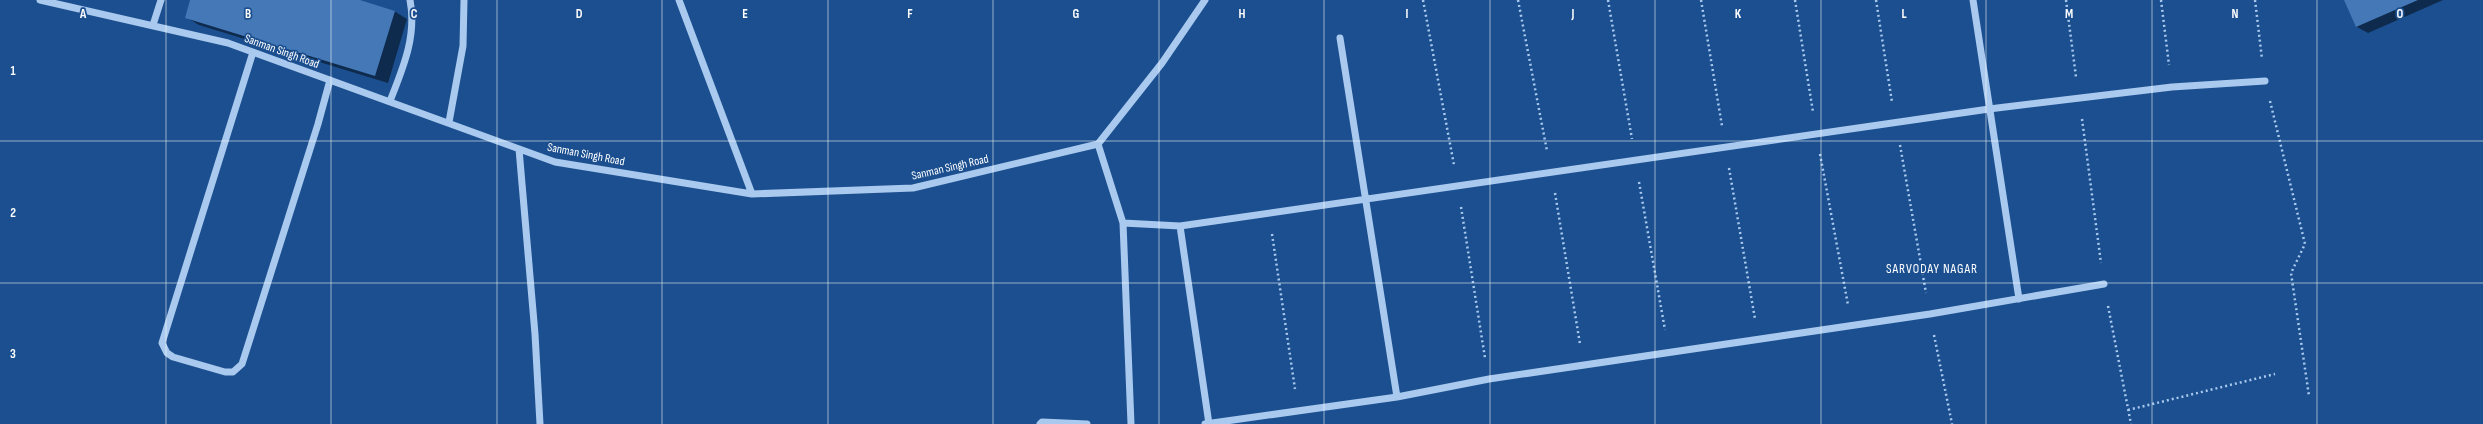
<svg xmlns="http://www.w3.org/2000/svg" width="2483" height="424" viewBox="0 0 2483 424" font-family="'Sofia Sans Condensed',sans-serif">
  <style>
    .shadow { fill: #0007 }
    .building { fill: #4478b7 }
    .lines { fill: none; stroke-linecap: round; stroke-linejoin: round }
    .path { stroke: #a9c9ee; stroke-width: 2.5; stroke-dasharray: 2 3; stroke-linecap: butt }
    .minor { stroke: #a9c9ee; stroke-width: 7 }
    .grid { fill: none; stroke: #fff; stroke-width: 1; stroke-opacity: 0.55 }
    .labels { text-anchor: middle; stroke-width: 3.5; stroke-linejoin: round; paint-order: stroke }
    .street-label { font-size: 12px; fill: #fff; stroke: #1b4f8f }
    .neighbourhood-label { font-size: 13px; letter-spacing: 1px; fill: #fff; stroke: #1b4f8f }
    .grid-label { font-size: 13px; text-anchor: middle; font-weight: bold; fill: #fff; stroke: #1b4f8f; stroke-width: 3.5; stroke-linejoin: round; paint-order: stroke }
  </style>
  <rect width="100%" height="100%" fill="#1b4f8f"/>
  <path class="shadow" d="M191,0H357L394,11L407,19L388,83L199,25L186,17Z
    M2345,0H2443L2368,33L2357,27Z"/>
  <path class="building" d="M190,0H360L395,11L375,76L185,18Z
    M2344,0H2418L2356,27Z"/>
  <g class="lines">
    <path class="path" d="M1423,0L1454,165
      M1518,0L1547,151
      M1608,0L1632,139
      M1701,0L1722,126
      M1795,0L1813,112
      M1876,0L1892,102
      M2066,0L2076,77
      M2161,0L2169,65
      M2255,0L2262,59
      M2270,101L2305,244L2291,273L2309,396
      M2082,119L2101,263
      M1900,145L1926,293
      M1820,154L1848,305
      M1729,168L1755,319
      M1639,182L1665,330
      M1555,193L1580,344
      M1461,207L1485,358
      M1272,234L1295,389
      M2108,306L2131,424
      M1934,335L1952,424
      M2128,410L2275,374"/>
    <path class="minor" d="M40,0L228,43L555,162L752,194L913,188L1098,144
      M679,0L752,194
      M1973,0L2019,299
      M153,25L161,0
      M1340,38L1397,397
      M253,52L162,343L167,353L173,357L225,372H233L242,364L318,124L330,80
      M390,101C403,68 417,36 410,0
      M449,122L463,46L464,0
      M1098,144L1123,223L1131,424
      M1098,144L1162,63L1205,0
      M519,149L535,334L540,424
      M1123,223L1180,226L1989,109L2172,87L2265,81
      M1180,226L1209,424
      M1040,424L1042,422L1087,424
      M1205,424L1397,397L1489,379L1930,314L2104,284"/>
  </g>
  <path class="grid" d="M166,0V424M331,0V424M497,0V424M662,0V424M828,0V424M993,0V424M1159,0V424M1324,0V424M1490,0V424M1655,0V424M1821,0V424M1986,0V424M2152,0V424M2317,0V424M0,141H2483M0,283H2483"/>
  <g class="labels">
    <g class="street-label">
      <text transform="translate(282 51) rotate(20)" y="4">Sanman Singh Road</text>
      <text transform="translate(586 154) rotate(11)" y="4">Sanman Singh Road</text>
      <text transform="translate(950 167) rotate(-13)" y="4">Sanman Singh Road</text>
    </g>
    <g class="neighbourhood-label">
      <text x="1932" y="273">SARVODAY NAGAR</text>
    </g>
  </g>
  <g class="grid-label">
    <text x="83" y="18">A</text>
    <text x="248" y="18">B</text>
    <text x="414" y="18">C</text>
    <text x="579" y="18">D</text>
    <text x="745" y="18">E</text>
    <text x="910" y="18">F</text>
    <text x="1076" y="18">G</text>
    <text x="1242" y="18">H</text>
    <text x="1407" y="18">I</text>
    <text x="1573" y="18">J</text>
    <text x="1738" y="18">K</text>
    <text x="1904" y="18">L</text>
    <text x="2069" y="18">M</text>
    <text x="2235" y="18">N</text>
    <text x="2400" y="18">O</text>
    <text x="13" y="75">1</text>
    <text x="13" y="217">2</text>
    <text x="13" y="358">3</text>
  </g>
</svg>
